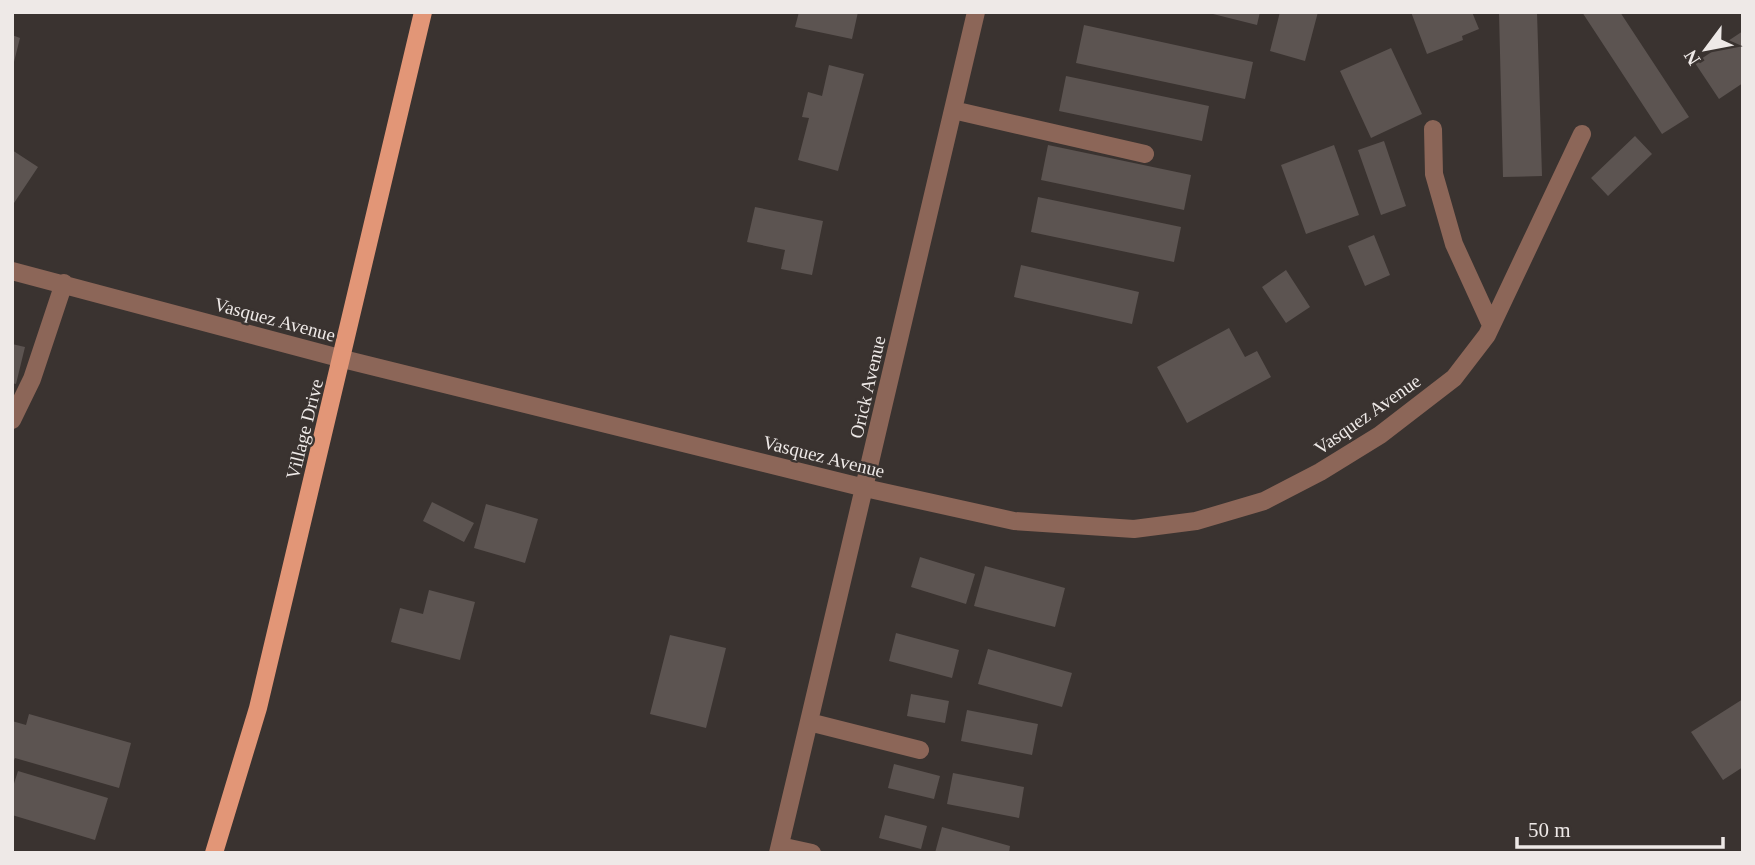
<svg xmlns="http://www.w3.org/2000/svg" width="1755" height="865" viewBox="0 0 1755 865" font-family="'Times New Roman',serif">
  <style>
    .building { fill: #5c5451 }
    .lines { fill: none; stroke-linecap: round; stroke-linejoin: round }
    .minor { stroke: #8c6658; stroke-width: 18 }
    .major { stroke: #e29677; stroke-width: 18 }
    .labels { text-anchor: middle; stroke-width: 5; stroke-linejoin: round; paint-order: stroke }
    .street-label { font-size: 19px; fill: #eee9e7; stroke: #3a3330 }
  </style>
  <rect width="100%" height="100%" fill="#3a3330"/>
  <path class="building" d="M799,12H858L852,39L795,27Z
    M1205,12H1260L1257,25Z
    M1280,12H1318L1305,61L1270,51Z
    M1411,12H1472L1479,29L1462,36L1463,40L1427,54Z
    M1499,12H1537L1542,176L1503,177Z
    M1582,12H1620L1689,117L1662,134Z
    M1084,25L1253,62L1245,99L1076,63Z
    M1743,31V83L1719,99L1695,63Z
    M12,35L20,38L13,66H12Z
    M1391,48L1422,114L1371,138L1340,71Z
    M829,65L864,74L838,171L798,160L809,118L802,117L808,92L822,96Z
    M1066,76L1209,106L1202,141L1059,111Z
    M1635,136L1652,154L1608,196L1591,178Z
    M1384,141L1406,206L1381,215L1358,150Z
    M1048,145L1191,175L1184,210L1041,180Z
    M1334,145L1359,215L1306,234L1281,165Z
    M12,150L38,167L12,206Z
    M1038,197L1181,227L1174,262L1031,232Z
    M755,207L823,221L812,275L781,269L785,250L747,242Z
    M1374,235L1390,275L1365,286L1348,246Z
    M1021,265L1139,292L1132,324L1014,297Z
    M1286,270L1310,307L1286,323L1262,287Z
    M1229,328L1245,357L1257,351L1271,377L1187,423L1157,367Z
    M12,344L25,347L16,384L12,383Z
    M432,502L474,523L464,542L423,521Z
    M486,504L538,519L525,563L474,548Z
    M920,557L975,574L966,604L911,587Z
    M985,566L1065,588L1055,627L974,606Z
    M429,590L475,602L460,660L391,642L400,608L423,614Z
    M896,633L959,650L952,678L889,661Z
    M670,635L726,648L706,728L650,714Z
    M988,649L1072,673L1062,707L978,684Z
    M911,694L949,701L945,723L907,716Z
    M1743,699V767L1723,780L1691,732Z
    M967,710L1038,724L1032,755L961,741Z
    M29,714L131,743L119,788L15,758L12,765V721L26,725Z
    M894,764L940,776L934,799L888,788Z
    M18,771L108,798L95,840L12,815V790Z
    M953,773L1024,787L1019,818L947,804Z
    M885,815L927,826L921,849L879,838Z
    M942,827L1010,846L1009,853H935Z"/>
  <g class="lines">
    <path class="minor" d="M953,110L1145,154
      M1433,129L1434,174L1454,244L1491,325
      M12,271L343,359L865,488L1014,521L1134,529L1196,521L1264,501L1320,472L1380,435L1454,378L1487,335L1582,134
      M12,420L32,379L64,283
      M809,722L920,750
      M780,846L812,853
      M778,853L976,12"/>
    <path class="major" d="M214,853L258,708L423,12"/>
  </g>
  <g class="labels">
    <g class="street-label">
      <text transform="translate(275 319) rotate(15)" y="7">Vasquez Avenue</text>
      <text transform="translate(867 387) rotate(-77)" y="7">Orick Avenue</text>
      <text transform="translate(1367 414) rotate(-35)" y="7">Vasquez Avenue</text>
      <text transform="translate(304 429) rotate(-76)" y="7">Village Drive</text>
      <text transform="translate(824 456) rotate(14)" y="7">Vasquez Avenue</text>
    </g>
  </g>
  <rect width="1755" height="865" fill="none" stroke="#eee9e7" stroke-width="28"/>
  <g transform="translate(1706 49) rotate(238)" stroke="#3a3330" stroke-width="5" paint-order="stroke">
  <path d="M0-5L12 26L0 18L-12 26Z" fill="#eee9e7"/>
  <text y="-10" font-size="19" font-weight="bold" text-anchor="middle" fill="#eee9e7">N</text>
  </g>
  <path d="M1517 837v10h206v-10" fill="none" stroke="#eee9e7" stroke-width="3.5"/>
  <text x="1528" y="837" font-size="21" fill="#eee9e7" stroke="#3a3330" stroke-width="5" paint-order="stroke">50 m</text>
</svg>
